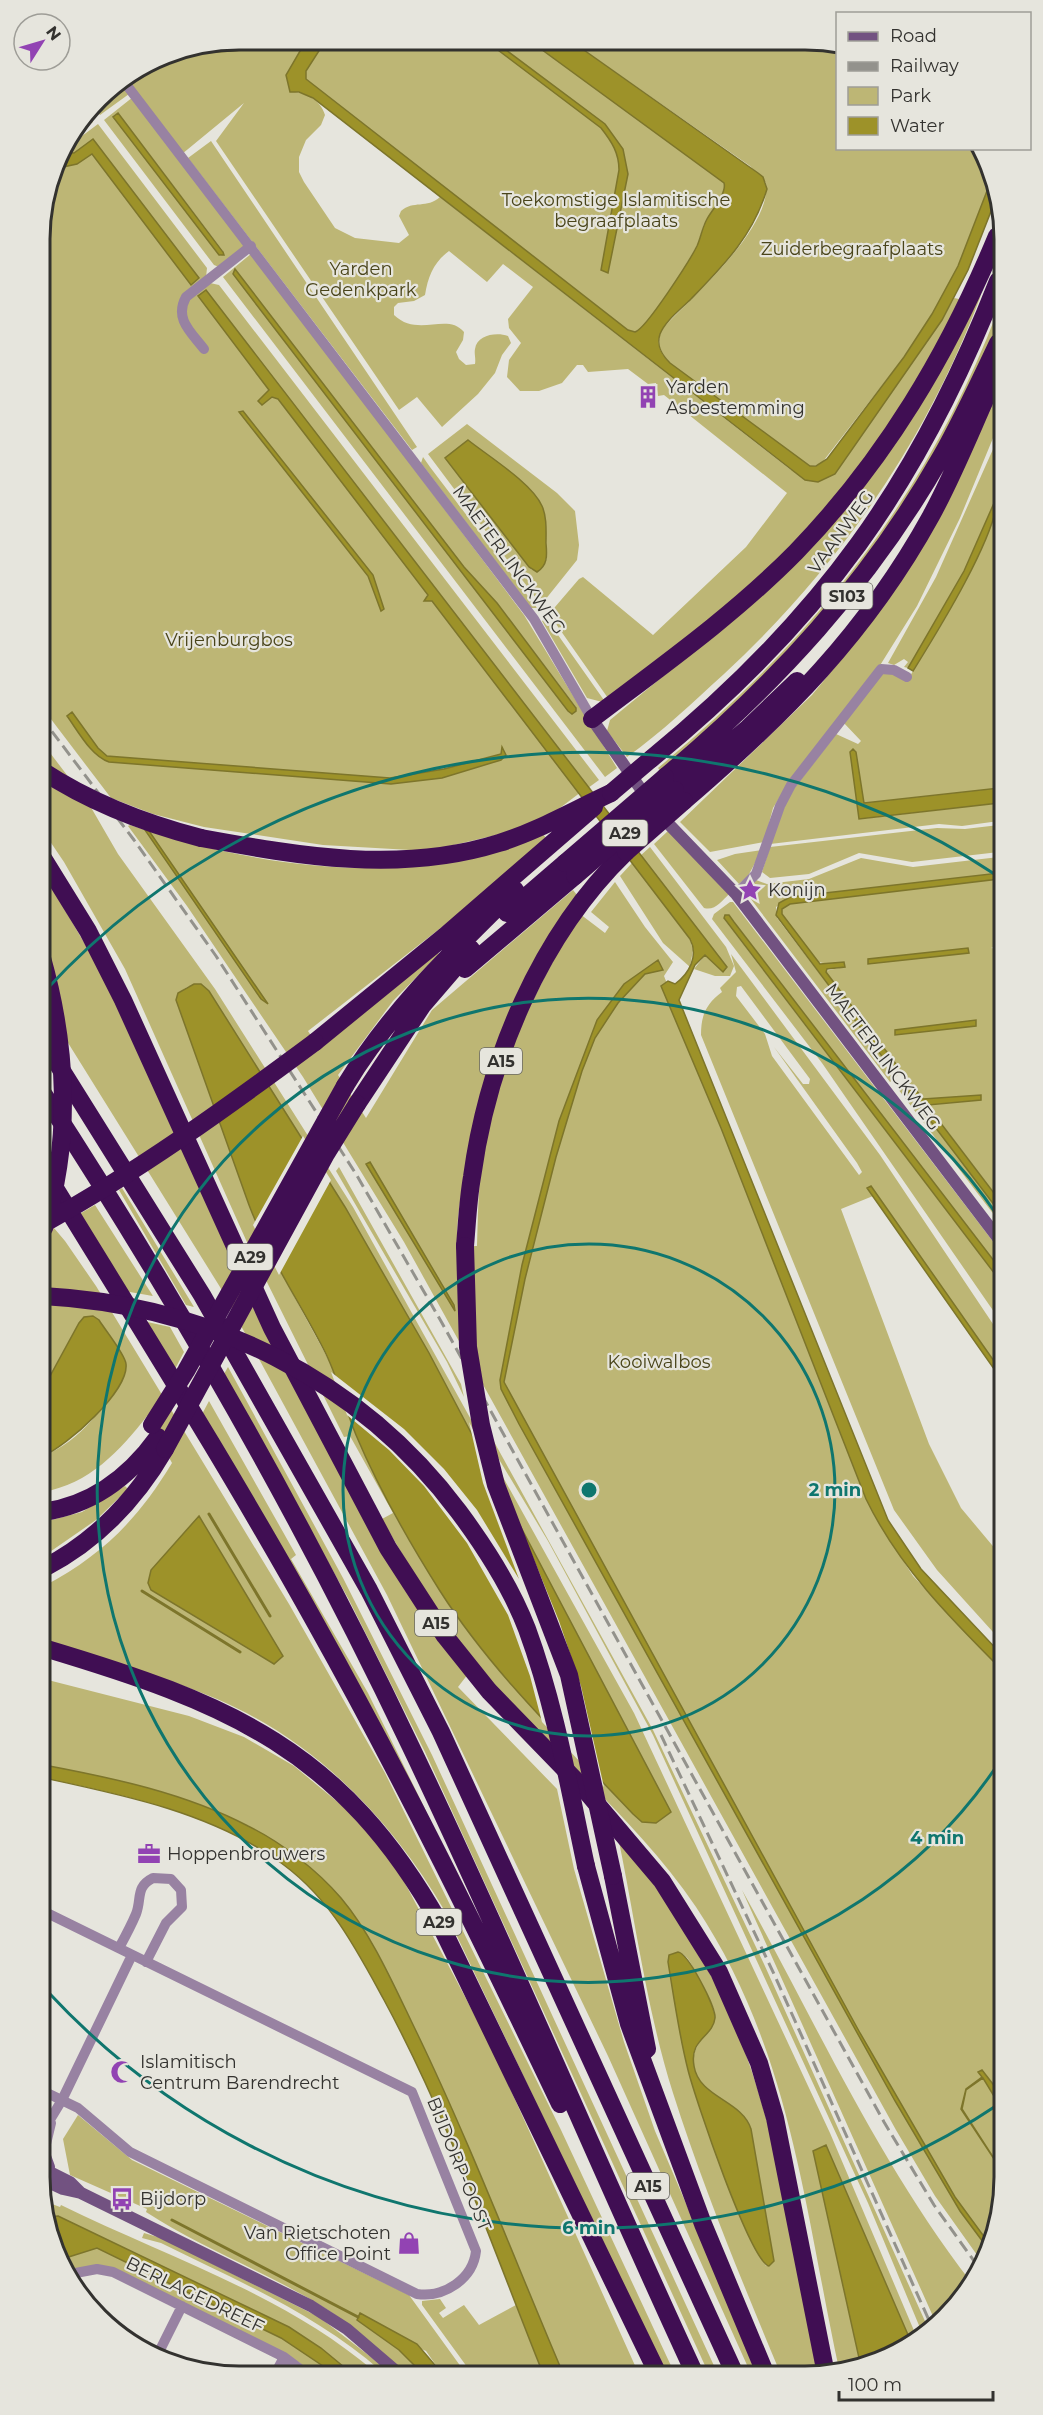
<svg xmlns="http://www.w3.org/2000/svg" width="1043" height="2415" viewBox="0 0 1043 2415" font-family="Montserrat,sans-serif">
  <style>
    .green { fill: #bdb675; fill-rule: evenodd }
    .water { fill: #9d9229; stroke: #7d752b; stroke-width: 1.5 }
    .pier { fill: #e6e5dd }
    .lines { fill: none; stroke-linecap: round; stroke-linejoin: round }
    .stream { stroke: #7d752b; stroke-width: 3 }
    .street { stroke: #9882a2; stroke-width: 10 }
    .secondary { stroke: #725281; stroke-width: 12 }
    .highway { stroke: #400e53; stroke-width: 18 }
    .rail { stroke: #93928c; stroke-width: 3; stroke-dasharray: 12 6; stroke-linecap: butt }
    .highway-bridge { stroke: #400e53; stroke-width: 18 }
    .ring { fill: none; stroke: #0f766e; stroke-width: 3 }
    .labels { text-anchor: middle; stroke-width: 4.5; stroke-linejoin: round; paint-order: stroke }
    .shield { fill: #e6e5dd; stroke: #696863; stroke-width: 1.5 }
    .shield-label { font-size: 16px; font-weight: bold; fill: #33322f }
    .park-label { font-size: 18px; fill: #49441a; stroke: #e6e5dd }
    .poi-label { font-size: 18px; fill: #33322f; stroke: #e6e5dd; text-anchor: start }
    .street-label { font-size: 18px; fill: #33322f; stroke: #e6e5dd }
    .rim { fill: none; stroke: #33322f; stroke-width: 3 }
    .centre { fill: #0f766e; stroke: #e6e5dd; stroke-width: 3 }
    .ring-label { font-size: 18px; text-anchor: middle; font-weight: bold; fill: #0f766e; stroke: #e6e5dd; stroke-width: 4.5; stroke-linejoin: round; paint-order: stroke }
  </style>
  <rect width="100%" height="100%" fill="#e6e5dd"/>
  <path class="green" d="M238,39H311L286,75L290,92C305,91 321,100 325,115L321,125L306,140L299,157V172L304,182L335,228L355,238L399,243L409,235L399,216L401,211C413,200 427,209 440,197L791,470L835,474L942,320L954,298L964,300L948,334L852,481L755,583L610,701L549,614L579,579L583,577L653,635L746,547L787,493L664,395L658,396L656,383L648,384L628,369L588,372L583,365H577L562,383L539,391H520L507,377L509,360L521,343L509,328L508,319L533,287L503,264L487,282L449,251C434,262 428,276 425,295L414,301L398,303L394,307V315C418,338 447,312 464,332L463,340L456,352L459,359L466,365L475,364C476,358 474,354 475,349C477,335 496,332 508,336L511,343L502,355L495,373L478,394L442,427L417,397L399,410L216,141L244,103L182,154L121,80L162,54Z
    M326,40L530,41L724,182L726,187L704,224L698,244L683,270L645,326L635,332L628,330L306,79V71Z
    M571,41L837,43L838,148L975,149L992,178L958,266L932,314L904,357L821,464L810,466L798,459L670,363C660,353 656,343 662,329C691,298 772,228 766,183L750,166Z
    M122,83L129,94L100,115L93,106Z
    M133,97L246,246L219,267L214,265L104,120ZM118,113L223,251L221,256L113,117Z
    M89,112L93,122L79,132L82,136L98,124L207,268L206,277L210,283L219,285L599,780L588,788L365,496L581,792L552,814L505,833L428,851L323,845L204,827L153,814L111,798L41,706L39,225L60,150ZM93,139L198,278L194,282Z
    M211,141L417,447L412,450L188,158Z
    M252,253L524,615L617,768L605,777L223,277ZM235,269L464,567L497,603L576,707V711L572,714L233,274Z
    M981,295C926,442 838,568 724,674C692,703 662,732 627,757L607,731L610,720L713,635L801,556Z
    M998,310V329L991,346L946,434L882,538L811,629L663,774L658,768C813,639 926,499 998,310Z
    M998,390V426L960,518L917,606L874,675L783,792L773,808L764,842L710,852L680,822L812,695L853,645Z
    M467,424L557,493L575,511L579,545L577,560L541,605L428,454ZM468,441L535,495L545,517L547,559L532,570L445,458Z
    M998,438V494L964,571L908,668L904,667L908,662L904,659L894,665L888,663L936,577Z
    M423,457L430,467L537,608H531L421,463Z
    M998,509L999,788L864,803L856,752L861,819L999,803V821L962,826L939,824L770,844L789,795L836,734L858,744L861,741L843,722L882,673H894L907,681L946,617Z
    M546,618L606,703L587,698L542,621Z
    M41,741L89,804L118,854L215,989L353,1207L634,1713L830,2133L918,2340L912,2344L826,2145L813,2151L861,2367L839,2369C804,2207 791,2050 696,1907C645,1832 578,1774 516,1709C467,1657 427,1597 391,1535L382,1519L393,1513L350,1436L344,1437L246,1240L125,969L64,862L41,828ZM197,984L209,991L345,1207L429,1353L670,1812L656,1823L520,1693L458,1617L419,1555L362,1447L333,1368L290,1289L178,993L187,987Z
    M130,825C263,869 410,890 543,834L546,838L478,899L308,1031L319,1048L435,950L439,954L393,1001L338,1075L366,1118L432,1010L573,890L577,895C554,931 531,967 514,1006C493,1054 480,1105 469,1155C463,1185 456,1215 457,1246H477C478,1218 478,1190 482,1163C493,1073 534,991 580,914L605,933L609,927L591,912L615,882L645,927L673,962L664,976L881,1526L913,1576L1002,1670L1004,2189L993,2241L982,2262L935,2196L896,2130L404,1242L303,1077L187,906L128,826Z
    M999,825V852L912,862L859,853L809,874L770,878L762,872L770,847L937,828L965,829Z
    M668,831L729,894C722,901 715,911 704,908L654,844Z
    M650,847L726,947L734,966L730,976H715L694,969L705,955L722,971L727,967L640,856Z
    M762,850L748,876L739,884L717,860L735,854Z
    M999,857V873L790,897L776,907L777,918L890,1066L898,1072L896,1064L825,971L844,967L818,962L782,914V909L789,904L999,879L1000,945L991,948L1000,949V1201L927,1104L981,1100H923L912,1086L910,1087L1000,1205L1001,1224L898,1089L905,1080L900,1073L890,1082L744,890L756,880L767,884L809,879L861,858L913,867Z
    M632,863L690,939L693,950L690,967L663,943L620,876Z
    M41,868L113,993L213,1216L468,1674L458,1687L557,1789L574,1869L624,2042L655,2131L757,2370H749L747,2365L608,2056L387,1595L220,1287L42,1001Z
    M730,902H733L1001,1252V1270L729,915L724,919L1001,1282V1322L822,1063L712,919L714,914Z
    M731,954L880,1155L1001,1336V1371L871,1186L867,1188L873,1196L841,1209L929,1444L961,1508L1002,1557V1642L937,1570L894,1510L701,1035C701,1015 706,1004 722,992L720,988L736,972ZM741,986L810,1079L809,1084H803L774,1047L857,1163L862,1172L859,1175L772,1056L765,1034L736,996L737,987Z
    M339,1167L461,1384L464,1397L447,1362L336,1171Z
    M122,1188L194,1307L186,1305L119,1190Z
    M95,1205L153,1296L124,1291L76,1216Z
    M43,1215L65,1241L96,1286L289,1604L385,1773L561,2130L673,2370H663L446,1913C392,1820 317,1742 217,1699C161,1675 101,1660 44,1641V1586C103,1555 138,1519 172,1463L147,1416C120,1451 89,1484 43,1492V1456C81,1441 107,1405 125,1372L60,1361L43,1389Z
    M143,1321L170,1327L184,1352L174,1371Z
    M228,1367L343,1578L432,1755L716,2370H707L425,1752L348,1598L224,1374Z
    M209,1401L296,1555L291,1559L368,1693L427,1813L200,1418Z
    M492,1438L653,1730L764,1964L929,2330L923,2335L868,2203L653,1735L548,1541L494,1451Z
    M125,1486L128,1489L96,1520L44,1556V1522L82,1512Z
    M44,1679L189,1716L244,1737L294,1766L357,1818L398,1870L490,2044L637,2370L562,2371L436,2073L378,1957L342,1899L317,1874L278,1845L44,1766Z
    M617,1832C652,1881 688,1931 716,1985C776,2103 792,2240 818,2369L779,2370C741,2279 703,2187 673,2093C646,2008 635,1917 617,1832ZM678,1952C689,1955 692,1966 697,1976C702,1986 710,1998 714,2009C720,2029 689,2040 694,2067C699,2098 742,2100 751,2129L774,2261L766,2266L750,2239L722,2169L691,2079L668,1962L669,1955Z
    M742,1890C815,2021 877,2160 971,2282L963,2298L936,2323Z
    M78,2115L132,2160L409,2295L464,2371H440L426,2351L357,2320L399,2350L420,2371H402C378,2350 355,2327 328,2310C270,2273 204,2250 146,2212L147,2209L70,2175L63,2139Z
    M52,2204L60,2207L61,2205C167,2257 283,2294 374,2371L310,2372L300,2363L111,2268L64,2271L46,2228V2206Z
    M144,2233L161,2238L319,2317L389,2371H381C316,2314 238,2281 161,2243L142,2238Z
    M440,2299L446,2308L439,2313L443,2318L464,2305L479,2325L516,2305L542,2371H470L422,2305V2301Z"/>
  <path class="water" d="M238,39H255L244,50L189,54L168,53Z
    M307,39L326,40L306,71V79L628,330L635,332C646,329 690,260 697,246C701,237 702,228 707,219C712,210 727,193 724,183L530,41H571L758,173L763,177L767,189C753,236 724,265 691,299C681,309 665,321 660,334C656,346 662,355 670,363L810,466H816L827,459L904,357L932,314L958,266L992,178L997,187V196L968,270L942,320L835,474L818,482L805,480L313,98L299,92H290L286,75Z
    M486,41H494L605,124L623,149L628,174L608,273L601,270L619,170C619,153 612,142 601,128Z
    M118,113L223,252L224,255H219L113,117Z
    M93,139L199,278L191,285L92,154L77,164L54,169L59,152L74,153Z
    M235,269L464,567L497,603L576,708V711L572,714L568,711L233,274Z
    M206,290L727,967L723,972L705,955L695,965L679,1000L689,1025L888,1520L921,1569L1002,1655V1670C950,1618 899,1567 866,1499L721,1128L661,986L668,981L675,984C689,974 699,956 690,939L432,601H424L428,595L278,399L272,397L262,405L258,401L269,390L198,296Z
    M243,411L373,575L384,609L381,611L368,576L239,412Z
    M468,440C488,456 532,483 542,506C547,517 546,531 546,543C547,555 548,565 537,572L529,567L445,458Z
    M998,494C998,535 936,634 913,671L908,668L964,571Z
    M72,712L98,748L107,756L390,778L444,769L501,754L502,747L506,755L501,760L442,778L391,784L109,762C91,756 78,731 67,716Z
    M853,749L856,752L864,803L999,788V803L859,819L850,752Z
    M145,830L149,831L268,1004L261,999Z
    M999,873V879L790,904L782,909V914L820,964L844,962L845,967L827,969L826,972L896,1064V1067H890L776,915L779,903L790,897Z
    M725,915H729L734,922L1001,1270V1282L724,918Z
    M968,948L969,953L868,964V959Z
    M658,960L663,970L645,974L618,1003L595,1038L582,1071L556,1157L525,1279L504,1382L860,2033L955,2197L991,2246L989,2250L960,2211L895,2101L519,1424L501,1389L500,1380L522,1265L559,1121L597,1020L624,984Z
    M194,984H201L209,991L345,1207L429,1353L671,1812L656,1823L642,1822L633,1814C566,1743 493,1674 440,1591C411,1545 377,1485 356,1435C345,1408 339,1381 326,1354C301,1304 269,1258 249,1205L176,1000L178,993Z
    M976,1020V1026L895,1035V1030Z
    M912,1085L923,1099L981,1095V1100L927,1105L1000,1201L1001,1214L907,1090Z
    M370,1162L454,1305L455,1311L366,1164Z
    M871,1186L1001,1371V1379L867,1188Z
    M93,1316L99,1320C105,1330 125,1354 126,1364C129,1391 67,1446 43,1456V1389L79,1323L84,1317Z
    M199,1516L283,1656L274,1664L151,1590L148,1583L151,1570Z
    M44,1765C113,1778 185,1793 248,1826C281,1842 317,1870 341,1898C373,1936 395,1988 417,2033C470,2143 514,2258 562,2371H542C492,2246 448,2118 384,2000C354,1945 328,1894 274,1858C207,1812 123,1795 44,1778Z
    M678,1952C688,1953 716,2007 715,2018C713,2037 689,2039 694,2066C699,2098 742,2100 751,2129L774,2261L769,2266C750,2261 695,2098 688,2070C679,2035 674,1998 668,1962L669,1955Z
    M982,2070L1003,2097V2135L994,2121L997,2101L983,2078L966,2090L962,2109L1004,2174L961,2109L966,2089L982,2077L978,2072Z
    M826,2145L912,2344L861,2367L813,2151Z
    M58,2216L289,2327L321,2348L350,2372H332L281,2338L97,2248L59,2260L46,2228L48,2217Z
    M360,2313L417,2344L440,2371H420L399,2350L357,2320Z"/>
  <path class="pier" d="M303,1136L331,1180L279,1275L253,1225Z
    M331,1372L404,1429L444,1469L477,1510L519,1579L483,1483L469,1422L508,1496L559,1621L581,1686L604,1787L542,1722L530,1676L508,1615L467,1543L424,1486L389,1450L347,1415Z"/>
  <g class="lines">
    <path class="stream" d="M209,1514L270,1616
      M142,1591L240,1652
      M172,2220L358,2317"/>
    <path class="street" d="M122,79L534,619L592,719
      M204,349C191,332 174,319 186,297L251,246
      M736,894L756,874L780,806L791,785L881,669L894,670L907,677
      M45,1912L412,2092L476,2251C473,2279 444,2298 417,2294L130,2152L78,2108L45,2092
      M119,1948C125,1937 131,1926 136,1914C142,1899 135,1887 153,1878L171,1879L181,1890L182,1907L166,1923L146,1962
      M45,2128L62,2100L132,1955
      M45,2148L51,2123
      M65,2275L97,2269L113,2272L284,2357L304,2372
      M159,2352L182,2306
      M276,2372L284,2357"/>
    <path class="secondary" d="M592,719L649,801
      M659,814L736,894L1001,1242
      M45,2156L49,2167L46,2178
      M48,2171L70,2182L81,2193
      M46,2181L63,2189L81,2193L311,2306L347,2329L396,2371"/>
    <path class="highway" d="M592,719C662,666 734,615 796,552C885,460 948,354 997,236
      M651,759C821,620 918,485 998,281
      M665,777C775,685 870,582 941,457C962,420 980,381 998,343
      M675,790L748,728L797,681
      M684,801C784,715 866,634 931,516C954,474 972,428 992,384L997,363
      M201,838C300,856 400,874 499,843C538,831 574,810 611,793
      M41,855L88,931L123,1000L272,1328L388,1548L445,1636L489,1691L585,1790L662,1881L719,1972L759,2063L775,2118L825,2369
      M507,913L565,863
      M465,969L575,876
      M42,1039L202,1295L369,1590L441,1732L733,2370
      M315,1042L445,936L594,807
      M345,1086C390,1011 453,951 515,890
      M42,1092C178,1301 303,1520 410,1745C509,1951 597,2163 693,2370
      M357,1104L422,1006L471,949
      M42,1167C135,1319 230,1469 316,1624C404,1781 483,1942 560,2104
      M465,1246C467,1223 468,1200 472,1177C488,1060 540,935 626,852
      M43,1512C93,1505 130,1476 158,1437
      M44,1568C96,1541 136,1499 165,1449
      M44,1648C228,1703 342,1749 440,1924L656,2370
      M586,1866L629,2024L703,2224L764,2370
      M613,1876L647,2049"/>
    <path class="rail" d="M41,717L134,840L216,956L356,1174L442,1323L884,2122L934,2205L979,2268
      M661,1735L774,1974L932,2327"/>
    <path class="highway-bridge" d="M41,770C91,803 143,823 201,838
      M611,793L651,759
      M626,852L684,801
      M565,863L665,777
      M575,876L675,790
      M42,958C67,1046 72,1140 44,1228
      M43,1224C139,1171 226,1108 315,1042
      M465,1246L468,1347L481,1425L496,1485L569,1675L613,1876
      M43,1296C208,1305 359,1378 459,1512C485,1547 511,1587 527,1629C555,1705 569,1787 586,1866
      M152,1425L186,1371L345,1086
      M165,1449L326,1154L357,1104"/>
  </g>
  <g class="ring">
    <circle cx="589" cy="1490" r="246"/>
    <path d="M1002 1758A492 492 0 1 1 999 1218"/>
    <path d="M1002 2102A738 738 0 0 1 49 1993M45 991A738 738 0 0 1 996 875"/>
  </g>
  <defs>
    <g id="building-bare" transform="scale(1.8)"><path d="M-4-6H4V6H1V3H-1V6H-4ZM-2.5-4.3h1.7v1.8h-1.7ZM.8-4.3h1.7v1.8H.8ZM-2.5-1h1.7V.8h-1.7ZM.8-1h1.7V.8H.8Z" fill="#9243b3" stroke="#e6e5dd" stroke-width="2.5" paint-order="stroke"/></g>
    <g id="sight-bare" transform="scale(1.8)"><path d="M0-6L1.8-2.2L6-1.7L2.9 1.2L3.7 5.4L0 3.3L-3.7 5.4L-2.9 1.2L-6-1.7L-1.8-2.2Z" fill="#9243b3" stroke="#e6e5dd" stroke-width="2.5" paint-order="stroke"/></g>
    <g id="office-bare" transform="scale(1.8)"><path d="M-6-3h4V-5.5h4V-3h4V5H-6ZM-1-4.5V-3h2v-1.5ZM-6 0V1H6V0Z" fill="#9243b3" stroke="#e6e5dd" stroke-width="2.5" paint-order="stroke"/></g>
    <g id="mosque-bare" transform="scale(1.8)"><path d="M3.5-4.9A6 6 0 1 0 3.5 4.9A5 5 0 1 1 3.5-4.9Z" fill="#9243b3" stroke="#e6e5dd" stroke-width="2.5" paint-order="stroke"/></g>
    <g id="bus-bare" transform="scale(1.8)"><path d="M-5-6H5V4H4V6H2V4H-2V6H-4V4H-5ZM-3.5-4V0h7V-4ZM-3.5 1.2v1.5H-2V1.2ZM2 1.2v1.5H3.5V1.2Z" fill="#9243b3" stroke="#e6e5dd" stroke-width="2.5" paint-order="stroke"/></g>
    <g id="shop-bare" transform="scale(1.8)"><path d="M-5-2.5h2.3a2.7 3.5 0 0 1 5.4 0H5L5.5 6h-11ZM-1.5-2.5h3a1.5 2.3 0 0 0-3 0Z" fill="#9243b3" stroke="#e6e5dd" stroke-width="2.5" paint-order="stroke"/></g>
  </defs>
  <g fill-rule="evenodd">
    <use href="#building-bare" x="648" y="397"/>
    <use href="#sight-bare" x="750" y="890"/>
    <use href="#office-bare" x="149" y="1854"/>
    <use href="#mosque-bare" x="122" y="2072"/>
    <use href="#bus-bare" x="122" y="2199"/>
    <use href="#shop-bare" x="409" y="2243"/>
  </g>
  <g class="labels">
    <g class="shield">
      <rect x="821.5" y="583" width="51" height="26" rx="4.5"/>
      <rect x="602.5" y="820" width="45" height="26" rx="4.5"/>
      <rect x="480" y="1048" width="42" height="26" rx="4.5"/>
      <rect x="227.5" y="1244" width="45" height="26" rx="4.5"/>
      <rect x="415" y="1610" width="42" height="26" rx="4.5"/>
      <rect x="416.5" y="1909" width="45" height="26" rx="4.5"/>
      <rect x="627" y="2173" width="42" height="26" rx="4.5"/>
    </g>
    <g class="shield-label">
      <text x="847" y="602">S103</text>
      <text x="625" y="839">A29</text>
      <text x="501" y="1067">A15</text>
      <text x="250" y="1263">A29</text>
      <text x="436" y="1629">A15</text>
      <text x="439" y="1928">A29</text>
      <text x="648" y="2192">A15</text>
    </g>
    <g class="park-label">
      <text x="616" y="206">Toekomstige Islamitische<tspan x="616" dy="21">begraafplaats</tspan></text>
      <text x="852" y="255">Zuiderbegraafplaats</text>
      <text x="361" y="275">Yarden<tspan x="361" dy="21">Gedenkpark</tspan></text>
      <text x="229" y="646">Vrijenburgbos</text>
      <text x="659" y="1368">Kooiwalbos</text>
    </g>
    <g class="poi-label">
      <text x="666" y="393">Yarden<tspan x="666" dy="21">Asbestemming</tspan></text>
      <text x="768" y="896">Konijn</text>
      <text x="167" y="1860">Hoppenbrouwers</text>
      <text x="140" y="2068">Islamitisch<tspan x="140" dy="21">Centrum Barendrecht</tspan></text>
      <text x="140" y="2205">Bijdorp</text>
      <text x="391" y="2239" text-anchor="end">Van Rietschoten<tspan x="391" dy="21">Office Point</tspan></text>
    </g>
    <g class="street-label">
      <text transform="translate(841 532) rotate(-54)" y="6">VAANWEG</text>
      <text transform="translate(509 560) rotate(54)" y="6">MAETERLINCKWEG</text>
      <text transform="translate(883 1057) rotate(53)" y="6">MAETERLINCKWEG</text>
      <text transform="translate(459 2164) rotate(68)" y="6">BIJDORP-OOST</text>
      <text transform="translate(195 2295) rotate(26)" y="6">BERLAGEDREEF</text>
    </g>
  </g>
  <path d="M0 0H1043V2415H0ZM239 50H805A189 189 0 0 1 994 239V2177A189 189 0 0 1 805 2366H239A189 189 0 0 1 50 2177V239A189 189 0 0 1 239 50Z" fill="#e6e5dd" fill-rule="evenodd"/>
  <path class="rim" d="M239 50H805A189 189 0 0 1 994 239V2177A189 189 0 0 1 805 2366H239A189 189 0 0 1 50 2177V239A189 189 0 0 1 239 50Z"/>
  <circle cx="589" cy="1490" r="9" class="centre"/>
  <g class="ring-label">
    <text x="835" y="1496">2 min</text>
    <text x="937" y="1844">4 min</text>
    <text x="589" y="2234">6 min</text>
  </g>
  <rect x="836" y="12" width="195" height="138" fill="#e6e5dd" stroke="#9e9d97" stroke-width="1.5"/>
  <rect x="848" y="32" width="30" height="9" fill="#725281" stroke="#9e9d97" stroke-width="1.5"/>
  <text x="890" y="42" font-size="18" fill="#33322f">Road</text>
  <rect x="848" y="62" width="30" height="9" fill="#93928c" stroke="#9e9d97" stroke-width="1.5"/>
  <text x="890" y="72" font-size="18" fill="#33322f">Railway</text>
  <rect x="848" y="87" width="30" height="18" fill="#bdb675" stroke="#9e9d97" stroke-width="1.5"/>
  <text x="890" y="102" font-size="18" fill="#33322f">Park</text>
  <rect x="848" y="117" width="30" height="18" fill="#9d9229" stroke="#9e9d97" stroke-width="1.5"/>
  <text x="890" y="132" font-size="18" fill="#33322f">Water</text>
  <g transform="translate(42 42) rotate(53)"><circle r="28" fill="#e6e5dd" stroke="#9e9d97" stroke-width="1.5"/>
  <path d="M0-4.5L10 22L0 15L-10 22Z" fill="#9243b3"/>
  <text y="-9" font-size="16" font-weight="bold" text-anchor="middle" fill="#33322f">N</text>
  </g>
  <path d="M839 2391v9h154v-9" fill="none" stroke="#33322f" stroke-width="3"/>
  <text x="848" y="2391" font-size="18" fill="#33322f" stroke="#e6e5dd" stroke-width="4.5" paint-order="stroke">100 m</text>
</svg>
